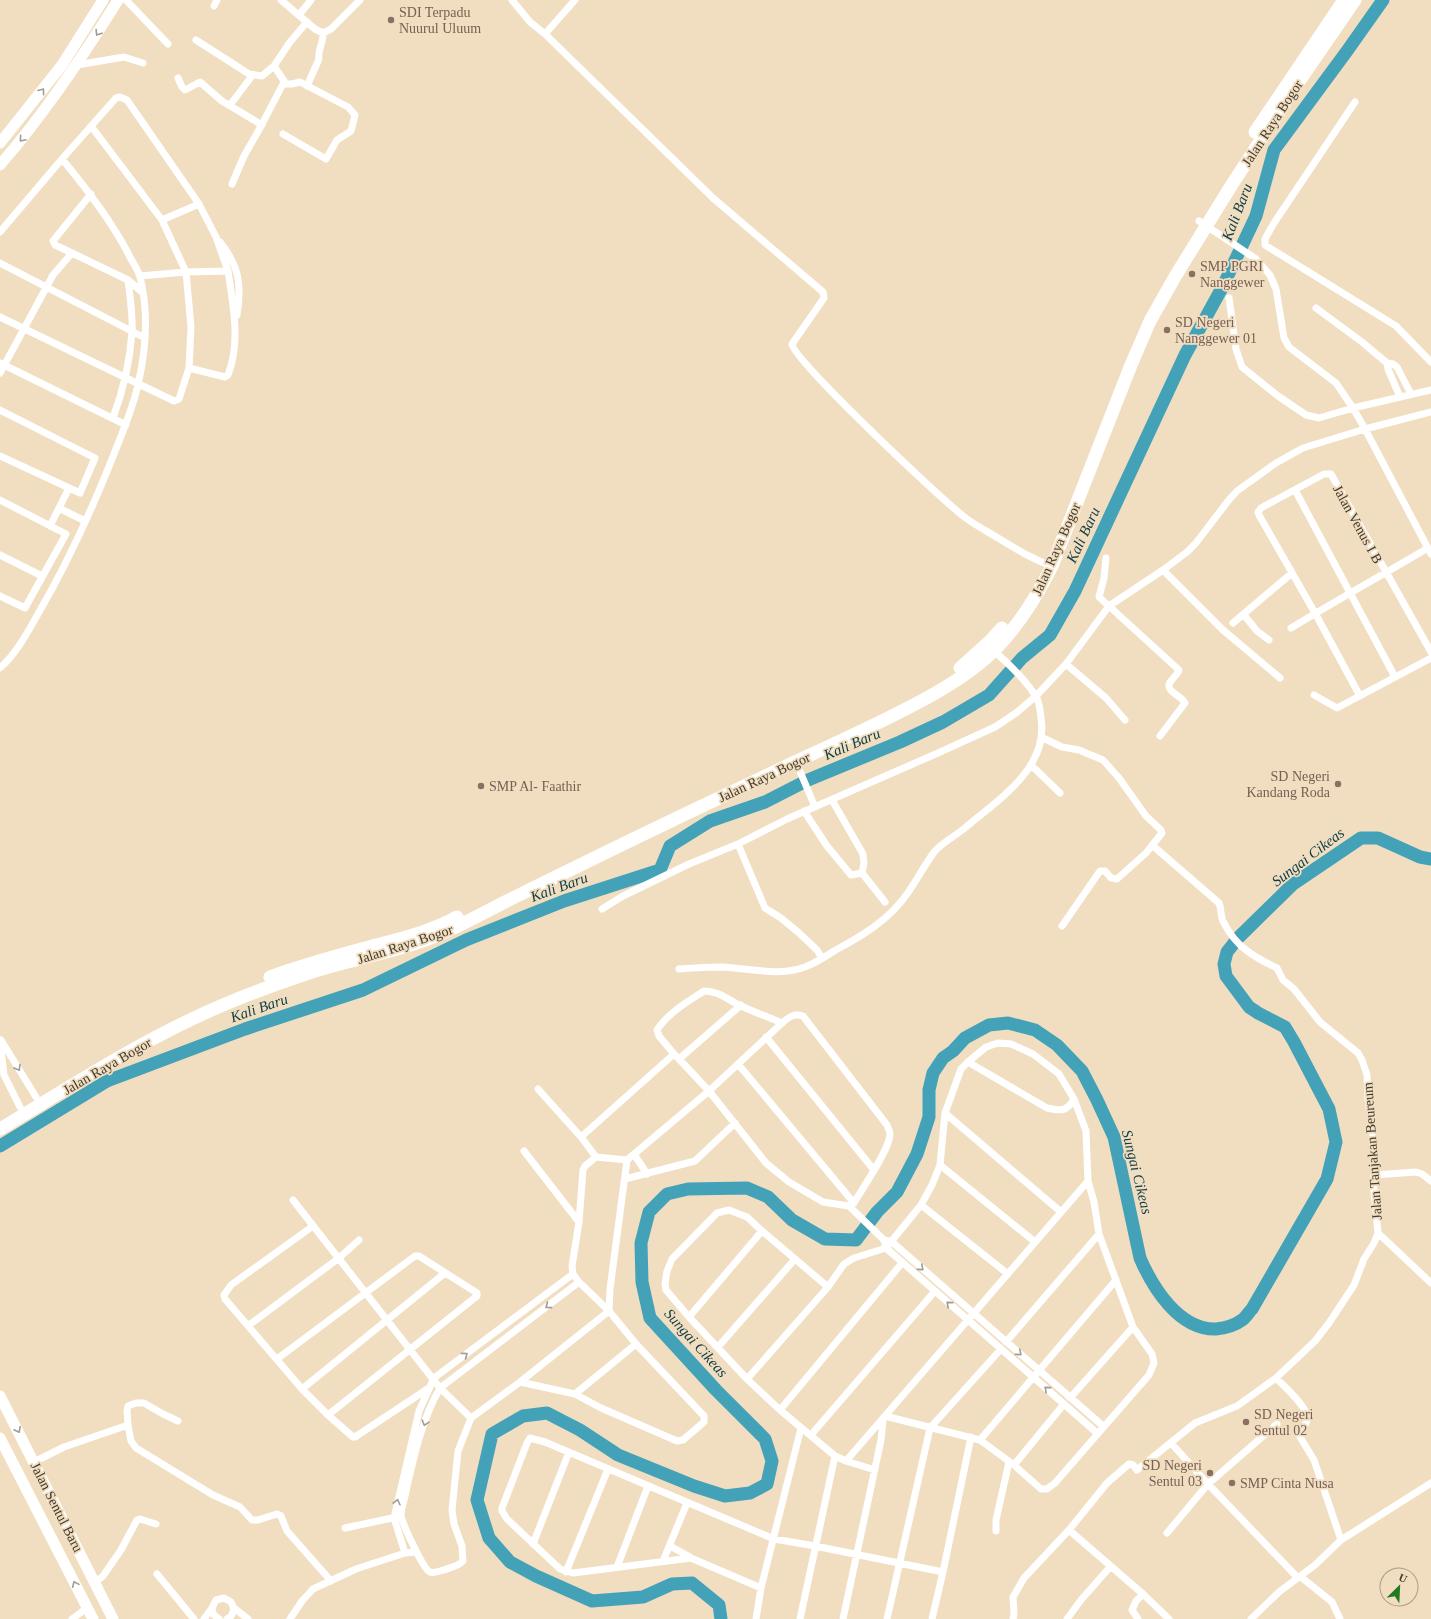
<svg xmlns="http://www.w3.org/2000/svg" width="1431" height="1619" viewBox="0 0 1431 1619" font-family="'Times New Roman',serif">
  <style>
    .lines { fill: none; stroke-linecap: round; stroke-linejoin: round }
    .river { stroke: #43a2b7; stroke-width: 13 }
    .street { stroke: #fff; stroke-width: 7 }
    .primary { stroke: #fff; stroke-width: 11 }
    .highway { stroke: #fff; stroke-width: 13 }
    .oneway { stroke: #a09c96 }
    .education-dot { fill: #8d6e63; stroke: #f1dec0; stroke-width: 1.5 }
    .labels { text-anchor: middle; stroke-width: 3.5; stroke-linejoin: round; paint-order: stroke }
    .education-label { font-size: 14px; fill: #785e54; stroke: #f1dec0; text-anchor: start }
    .street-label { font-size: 14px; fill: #423a2e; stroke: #f1dec0 }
    .water-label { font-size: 15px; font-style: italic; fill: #0e3b44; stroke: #f1dec0 }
  </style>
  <rect width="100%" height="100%" fill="#f1dec0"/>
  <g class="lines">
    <path class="river" d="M0,1146L107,1081L245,1029L363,990L466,940L564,901L660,870L670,846L710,821L765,802L808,780L900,742L943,722L989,695L1022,658L1050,635L1075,591L1185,355L1222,288L1256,216L1274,150L1347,51L1383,0
      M721,1619L719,1605L692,1583L672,1584L643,1597L592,1601L536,1576L510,1562L489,1538L477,1500L492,1434L523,1416L547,1413L580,1430L618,1455L694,1486L725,1496L750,1493L767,1484L772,1461L765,1439L716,1390L650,1318L642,1282L641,1243L649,1212L667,1194L688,1189L747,1188L768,1197L792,1220L825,1239L856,1240L877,1212L897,1192L917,1154L929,1117V1090L933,1073L943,1058L953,1051L965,1038L989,1025L1008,1023L1035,1030L1057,1045L1082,1071L1097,1100L1114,1137L1140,1258C1153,1288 1179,1330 1216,1329C1226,1328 1234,1326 1242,1320C1246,1317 1249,1312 1252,1309L1327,1179L1336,1142L1329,1109L1294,1042L1285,1027L1258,1013L1249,1007L1226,976L1224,964L1227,952L1238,938L1293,884L1361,838H1378L1420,857L1431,859"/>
    <path class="street" d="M126,0L168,44
      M281,0L315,29L323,33L331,29L360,0
      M512,0L530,22L545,34L713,198L823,292L824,298L792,344C791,358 946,504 967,519C977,526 988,532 998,538C1016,549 1032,559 1052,566
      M214,6L217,0
      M299,15L311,0
      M545,34L575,0
      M196,40L249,74L262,76L274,66L290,42L307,22
      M77,65L124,57L143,63
      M274,66L286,84
      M178,78L182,87L185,90L200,82L222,101L262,125
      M307,86L319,59C317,51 324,42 323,33
      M1355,102L1274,223L1265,239V245L1396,326L1431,362
      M230,105L252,76
      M91,126L162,220L186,272L228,271C233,305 241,342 228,375L225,377L189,368
      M62,159L116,98L120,97L127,100L199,204L216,237L228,271
      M232,184L244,156L260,128L283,84H292L300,82L348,107L355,115L351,131L337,140L326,159L283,134
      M162,220L199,204
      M1199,221L1256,259L1270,275L1276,289L1284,338L1289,347L1336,383L1353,408L1365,429L1431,554
      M0,232L62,159C87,189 110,219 128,253C131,260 138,269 140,277C149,312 146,350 138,385C132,412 120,438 110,464C89,516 66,566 38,614C27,633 17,653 0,668
      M220,242C239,266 242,285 237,315
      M72,253L55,245L53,241L91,194
      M0,263L145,338
      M1229,298L1236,349L1242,367L1278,396L1306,415L1319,418L1353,408L1431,390
      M1316,308L1362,342L1387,363L1393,364L1397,367L1411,394
      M0,317L174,401L179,399L189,368L191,327L186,272L140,276
      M0,363L126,425
      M1387,363L1388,369L1400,397
      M0,373L53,275L72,253L128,280L142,292
      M0,410L95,458L80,493L0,456
      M113,418C123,391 130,361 132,332C133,315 130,297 128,280
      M1295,490L1395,677
      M0,500L66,534L25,608L0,596
      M59,508L85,521
      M50,526L69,488
      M0,555L42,576
      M1106,558L1104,578L1099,597L1179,670C1178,676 1165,682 1170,689C1174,695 1182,697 1185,703L1160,736
      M1163,570L1223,630L1280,678
      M1244,615L1257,631L1269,640
      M1233,623L1292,573
      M1291,628C1336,601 1382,575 1428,548
      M1066,664L1106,698L1125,720
      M1314,695L1337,708L1431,658
      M1360,696L1315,613L1259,515L1258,512L1261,508L1324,474H1331L1431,652
      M1043,738L1062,747L1079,750L1103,760L1119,778L1146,816L1161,830L1162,833L1146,853L1117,879L1111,878L1105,871H1100L1062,926
      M796,762L815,807
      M1031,765L1060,793
      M832,800L863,854L864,863L862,873L885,902
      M804,811L827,846L851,875L862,873
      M738,844L765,908L781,918L799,933L817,950L822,958
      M1152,845L1219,903C1222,910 1220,917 1224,923C1236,947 1254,957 1277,968L1283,980L1294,989L1320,1022L1358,1053L1362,1060L1367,1075L1368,1099L1375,1152L1376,1164L1373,1181L1378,1233L1374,1243L1364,1259L1354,1285L1329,1323L1315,1341L1276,1378
      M602,909L623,896L689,864L738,844L787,819L938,753L995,727L1016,713L1036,696L1066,664L1109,606L1163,570L1187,552L1196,543L1228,501L1237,491L1276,463L1303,448L1365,429L1431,412
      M679,969C693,968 707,967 721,967C749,968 778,977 805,967C815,963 825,957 834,951C862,936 889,920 907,894C917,880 925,864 935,851C944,841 957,835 966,827C999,799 1049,768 1041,718C1040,711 1040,702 1035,695C1024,678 1009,664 994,651
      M704,991C719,991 728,1000 741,1006C754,1012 768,1017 782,1023C789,1017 794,1013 803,1016L887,1125C888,1128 890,1131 890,1134C890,1149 862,1189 854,1203L849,1206L823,1202L789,1182L766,1163L709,1091L679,1059L674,1054L659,1036L657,1030C668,1013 687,1002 704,991Z
      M766,1037L874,1170
      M1,1040L36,1097
      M0,1042L4,1075L20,1107
      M679,1059L741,1005
      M968,1062L1047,1108C1060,1111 1067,1112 1074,1099
      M738,1064L854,1203
      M538,1089L581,1137L596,1157
      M945,1113L1061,1212
      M581,1137L674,1054
      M524,1151L579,1222
      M634,1154L647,1174
      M940,1165L1035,1242
      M1374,1175L1416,1172L1422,1174L1431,1181
      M625,1179L695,1161L735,1123
      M293,1200L440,1388L471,1418
      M921,1205L1008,1274
      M849,1206L884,1240
      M313,1226L231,1285L224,1295L225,1299L302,1389L328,1415L353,1437H355L429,1388
      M1378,1233L1431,1283
      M579,1282L440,1388C422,1419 414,1456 406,1491C405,1499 401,1508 401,1515C402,1523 423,1569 430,1572C435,1574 442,1570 447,1569C452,1567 460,1565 463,1561L462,1546L454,1524L452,1510L458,1451L471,1418L520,1382L575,1394L601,1408L677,1441L683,1440L704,1422V1416L636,1344L609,1311L579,1282L573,1274L572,1266L579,1222L583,1170L585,1166L596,1157L627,1160L709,1091L782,1023
      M828,1287L762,1231L747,1217L729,1210L717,1213L672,1259L667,1271L665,1284L666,1290L689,1317L747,1379L780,1410L835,1456L846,1461L875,1470
      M689,1317L762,1231
      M249,1325L339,1258L359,1240
      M1006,1342L1099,1234
      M718,1347L795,1259
      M277,1359L415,1256H419L477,1293V1296L328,1415
      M747,1379L828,1287L844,1264L854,1258L886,1248L921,1205L932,1185L940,1165L945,1113L961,1069L968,1062L986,1047L998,1043L1011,1044L1033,1054L1059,1074L1074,1099L1086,1131L1088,1181L1094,1202L1099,1234L1133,1327L1152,1354L1154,1363L1149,1375L1055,1483L1047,1489H1041L1014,1465L980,1440
      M520,1382L609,1311L610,1289L627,1160
      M302,1389L445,1273
      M575,1394L636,1344
      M1070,1398L1133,1327
      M780,1410L902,1263
      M885,1416L980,1440L1116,1280
      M128,1425L127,1411L128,1406L136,1403H144L163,1414L178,1421
      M1097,1433L886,1248L884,1240L892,1242L1103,1426
      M811,1435L935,1291
      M1171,1443L1208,1484L1298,1578
      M846,1461L1088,1181
      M34,1462L64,1447L128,1425L131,1441L136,1448L213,1495L240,1507L252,1520H258L277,1514L281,1516L287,1531L331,1581
      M1014,1465L1064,1404
      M345,1528L397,1517
      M1069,1530L1143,1594L1169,1619
      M996,1531V1520L1009,1462
      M1167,1533L1208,1484L1277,1424
      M533,1544L569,1452
      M670,1546L690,1557
      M405,1553L394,1518L419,1411L434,1378L573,1274
      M663,1561L687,1503
      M617,1567L648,1486
      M566,1572L608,1469
      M157,1574L194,1619
      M1301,1577L1332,1602L1340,1619
      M94,1584L103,1576L121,1550L137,1520L140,1519L156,1524
      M761,1588L691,1558L573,1573L560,1569L507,1519L502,1511V1508L527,1443L530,1438L545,1442L774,1539L815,1546L943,1572L971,1437
      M234,1608L248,1619
      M72,1619L87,1608
      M204,1619L212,1608
      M219,1619L213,1614L212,1608L216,1600L224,1598L231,1602C235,1608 234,1616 227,1619
      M290,1619L302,1601L313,1589L356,1569L405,1553L416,1552
      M756,1619L761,1588L801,1428
      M800,1619L835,1456
      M843,1619L881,1440L883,1420
      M887,1619L930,1428L1001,1349
      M932,1619L943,1572
      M1013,1619L1014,1614L1013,1597L1024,1578L1069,1530L1107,1483L1129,1464L1133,1465L1137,1470L1195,1423L1237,1406L1276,1378C1284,1386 1309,1408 1307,1419C1307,1425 1301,1430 1300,1437L1314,1460L1341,1540
      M1067,1619L1081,1600L1110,1567
      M1138,1619L1132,1610L1136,1601L1143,1594
      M1251,1619L1279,1592L1315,1565L1341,1540L1431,1483"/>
    <path class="primary" d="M0,143L62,65L103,0
      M0,165C45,113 82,58 118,0
      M0,1396L113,1619
      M0,1438L93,1619"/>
    <path class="highway" d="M1255,132L1344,0
      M960,668L991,640L1002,628
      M270,977C305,964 340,955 376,945C403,938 432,931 457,917
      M0,1129C73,1085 145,1038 223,1005C249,994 276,984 303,975C345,960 390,954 431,938C460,927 486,911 513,898C586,862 659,826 732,792C783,767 835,744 886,719C918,703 952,686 980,663C1011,638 1034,602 1052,566L1131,365L1150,321L1176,275L1231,186L1300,80L1355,0"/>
  </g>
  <defs><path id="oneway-chevron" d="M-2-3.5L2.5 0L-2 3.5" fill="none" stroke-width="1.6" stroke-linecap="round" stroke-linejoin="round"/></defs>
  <g class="oneway">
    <use href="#oneway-chevron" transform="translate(98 33) rotate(122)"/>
    <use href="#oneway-chevron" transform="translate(42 91) rotate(-53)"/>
    <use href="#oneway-chevron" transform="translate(22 139) rotate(130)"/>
    <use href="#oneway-chevron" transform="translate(18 1068) rotate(59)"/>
    <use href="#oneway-chevron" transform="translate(921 1268) rotate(41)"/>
    <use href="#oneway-chevron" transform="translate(949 1304) rotate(-139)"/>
    <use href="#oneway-chevron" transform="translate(548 1306) rotate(143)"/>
    <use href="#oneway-chevron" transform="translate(1019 1353) rotate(41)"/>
    <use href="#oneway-chevron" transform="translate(465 1355) rotate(-37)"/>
    <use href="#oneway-chevron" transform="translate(1047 1389) rotate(-139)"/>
    <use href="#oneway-chevron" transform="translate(425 1423) rotate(107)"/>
    <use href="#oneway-chevron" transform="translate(18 1430) rotate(63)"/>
    <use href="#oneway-chevron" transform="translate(397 1502) rotate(-77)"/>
    <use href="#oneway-chevron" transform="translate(75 1584) rotate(-114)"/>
  </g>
  <g class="education-dot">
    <circle cx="391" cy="20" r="4"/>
    <circle cx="1192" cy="274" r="4"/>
    <circle cx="1167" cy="330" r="4"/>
    <circle cx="1338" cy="784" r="4"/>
    <circle cx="481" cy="786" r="4"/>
    <circle cx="1246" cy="1422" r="4"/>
    <circle cx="1210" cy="1473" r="4"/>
    <circle cx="1232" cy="1483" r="4"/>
  </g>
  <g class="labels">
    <g class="education-label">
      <text x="399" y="17">SDI Terpadu<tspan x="399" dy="16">Nuurul Uluum</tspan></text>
      <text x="1200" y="271">SMP PGRI<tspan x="1200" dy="16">Nanggewer</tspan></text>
      <text x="1175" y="327">SD Negeri<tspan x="1175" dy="16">Nanggewer 01</tspan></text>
      <text x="1330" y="781" text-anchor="end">SD Negeri<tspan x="1330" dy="16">Kandang Roda</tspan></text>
      <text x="489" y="791">SMP Al- Faathir</text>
      <text x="1254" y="1419">SD Negeri<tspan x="1254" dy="16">Sentul 02</tspan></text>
      <text x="1202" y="1470" text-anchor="end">SD Negeri<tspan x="1202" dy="16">Sentul 03</tspan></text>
      <text x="1240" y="1488">SMP Cinta Nusa</text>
    </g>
    <g class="street-label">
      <text transform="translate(1272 123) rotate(-57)" y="5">Jalan Raya Bogor</text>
      <text transform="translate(1358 524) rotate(61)" y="5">Jalan Venus I B</text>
      <text transform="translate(1056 549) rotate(-66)" y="5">Jalan Raya Bogor</text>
      <text transform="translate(764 777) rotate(-25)" y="5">Jalan Raya Bogor</text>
      <text transform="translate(405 944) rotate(-18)" y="5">Jalan Raya Bogor</text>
      <text transform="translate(107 1066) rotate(-30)" y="5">Jalan Raya Bogor</text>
      <text transform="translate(1372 1151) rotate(-94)" y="5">Jalan Tanjakan Beureum</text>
      <text transform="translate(57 1507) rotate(63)" y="5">Jalan Sentul Baru</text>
    </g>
    <g class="water-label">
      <text transform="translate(1237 212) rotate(-69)" y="5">Kali Baru</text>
      <text transform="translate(1083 535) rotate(-65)" y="5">Kali Baru</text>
      <text transform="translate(852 744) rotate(-23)" y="5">Kali Baru</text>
      <text transform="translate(1308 857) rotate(-37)" y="5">Sungai Cikeas</text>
      <text transform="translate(559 887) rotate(-20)" y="5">Kali Baru</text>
      <text transform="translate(259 1008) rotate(-19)" y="5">Kali Baru</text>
      <text transform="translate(1137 1172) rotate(76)" y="5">Sungai Cikeas</text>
      <text transform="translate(696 1343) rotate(48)" y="5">Sungai Cikeas</text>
    </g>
  </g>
  <g transform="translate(1399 1587) rotate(24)"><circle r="19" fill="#f1dec0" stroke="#ab9c86"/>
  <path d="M0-3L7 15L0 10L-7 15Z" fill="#247924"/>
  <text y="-6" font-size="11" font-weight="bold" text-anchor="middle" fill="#423a2e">U</text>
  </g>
</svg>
